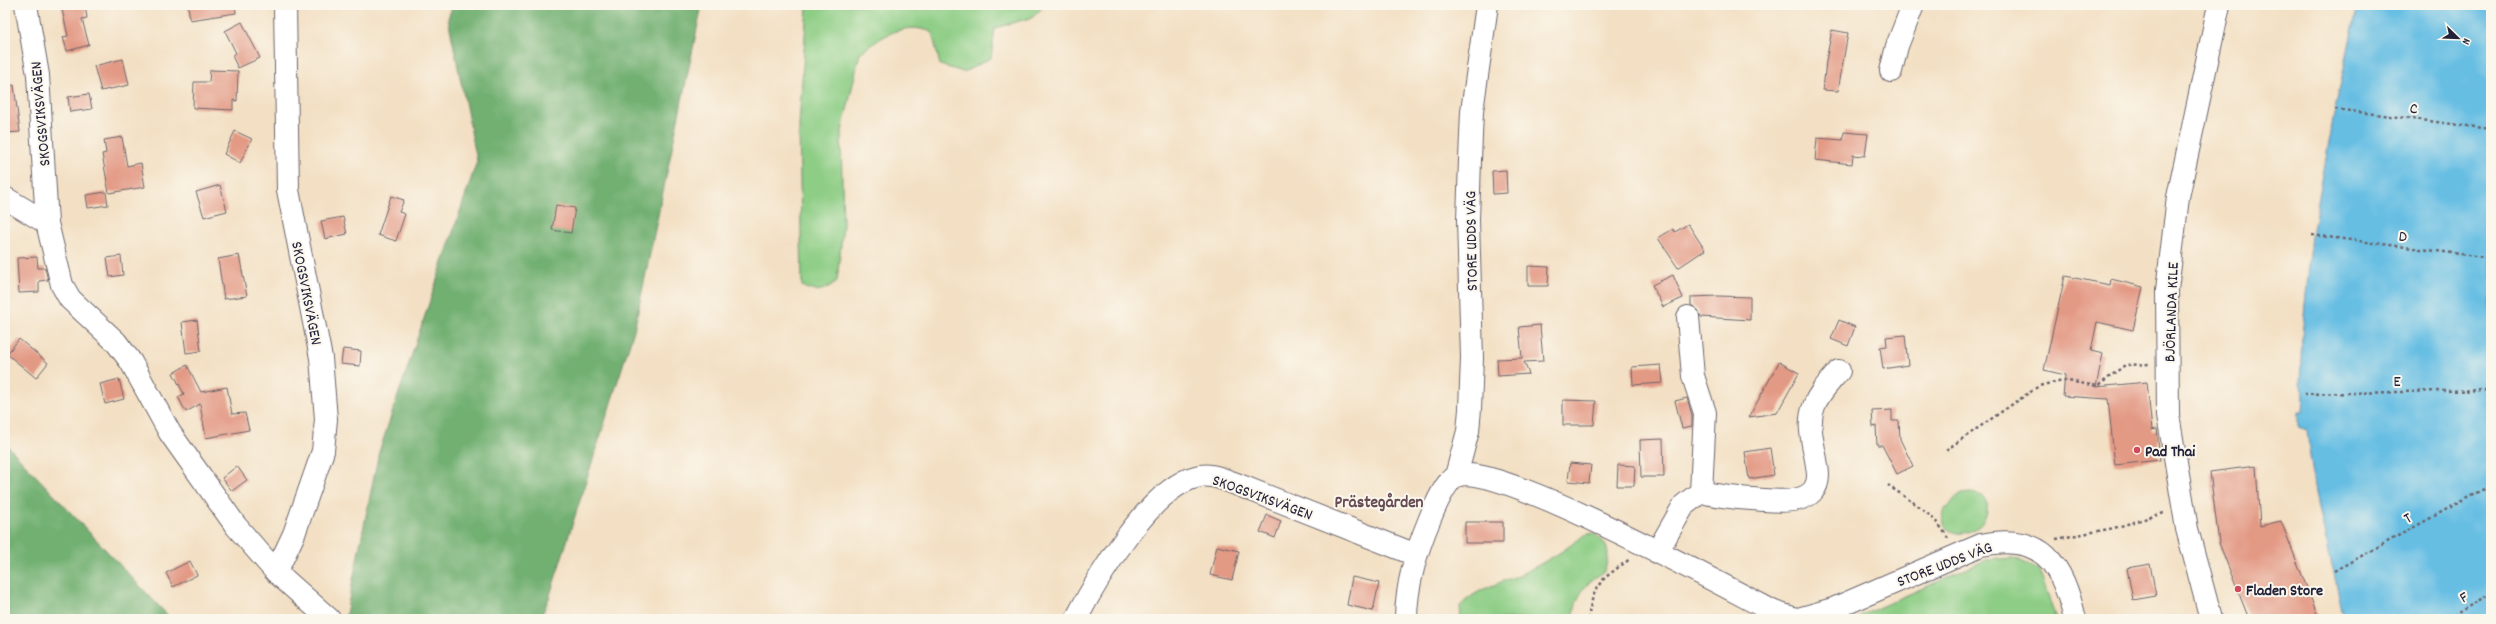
<svg xmlns="http://www.w3.org/2000/svg" width="2496" height="624" viewBox="0 0 2496 624" font-family="Dekko,sans-serif">
  <style>
    .green { fill: #8dcd85; stroke: #587860 }
    .forest { fill: #72b072; stroke: #4a6956 }
    .water { fill: #66bee3; stroke: #44708f }
    .building { fill: #e39a85 }
    .lines { fill: none; stroke-linecap: round; stroke-linejoin: round }
    .minor-casing { stroke: #6b646b; stroke-width: 24 }
    .path { stroke: #6b646b; stroke-width: 2.5; stroke-dasharray: 3 3; stroke-linecap: butt }
    .minor { stroke: #fff; stroke-width: 22 }
    .poi-dot { fill: #d1495b; stroke: #fbf7ec; stroke-width: 1.5 }
    .labels { text-anchor: middle; stroke-width: 4; stroke-linejoin: round; paint-order: stroke }
    .street-label { font-size: 16px; fill: #22223b; stroke: #fbf7ec }
    .poi-label { font-size: 16px; font-weight: bold; fill: #22223b; stroke: #fbf7ec; text-anchor: start }
    .neighbourhood-label { font-size: 17px; font-weight: bold; fill: #664c55; stroke: #fbf7ec }
  </style>
  <rect width="100%" height="100%" fill="#fbf7ec"/>
  <filter id="ink" filterUnits="userSpaceOnUse"><feTurbulence type="fractalNoise" baseFrequency=".025" numOctaves="2"/><feDisplacementMap in="SourceGraphic" scale="8" xChannelSelector="R" yChannelSelector="G"/><feConvolveMatrix kernelMatrix="1 2 1 2 8 2 1 2 1" color-interpolation-filters="sRGB"/></filter>
  <filter id="wash" filterUnits="userSpaceOnUse"><feTurbulence type="fractalNoise" baseFrequency=".012" numOctaves="4" result="noise"/><feDisplacementMap in="SourceGraphic" scale="16" xChannelSelector="R" yChannelSelector="G"/><feGaussianBlur stdDeviation="0.9" result="paint"/><feColorMatrix in="noise" values="0 0 0 0 0 0 0 0 0 0 0 0 0 0 0 0 0 1.4 0 .05"/><feComposite in="paint" operator="in"/></filter>
  <g filter="url(#wash)">
    <rect width="100%" height="100%" fill="#f3e0c4"/>
    <path class="green" d="M807,5H1045L1033,17L995,28L991,58L964,72L940,65L932,32C903,21 883,36 860,53L841,136L843,226L837,281C824,291 816,294 802,286L799,126Z
      M1971,493C1979,494 1986,497 1987,505C1990,540 1932,544 1945,508L1960,494Z
      M1593,533C1610,544 1611,555 1603,573C1586,581 1573,600 1574,619H1461L1460,606C1478,587 1501,584 1523,573C1544,563 1566,550 1584,535Z
      M2014,558L2039,569L2056,619H1853L1986,560Z"/>
    <path class="forest" d="M453,5H702L634,330L549,598L540,619H345L379,452L477,161L448,18Z
      M5,443L171,619H5Z"/>
    <path class="water" d="M2358,5H2491V619H2344C2331,556 2313,495 2307,430L2298,427V412H2303L2304,394L2300,383L2302,336L2312,235L2335,109Z"/>
    <g id="blocks">
      <path class="building" d="M61,5H85L87,18L82,19L89,45L67,51L63,37L68,36Z
        M188,5H235L236,13L190,20Z
        M242,22L260,58L238,68L232,56L236,53L225,31Z
        M1832,30L1848,33L1838,91L1823,90L1826,61Z
        M123,59L129,85L101,91L94,66Z
        M210,70L238,71L237,101L233,100V110L193,108L194,82H209Z
        M14,85L20,132L5,133V86Z
        M89,94L92,109L70,112L68,97Z
        M235,131L252,139L240,163L224,154Z
        M1844,132L1868,134L1865,156L1853,155L1852,164L1815,160L1817,138L1843,140Z
        M122,137L127,166L141,163L145,187L109,193L102,154L106,153L104,140Z
        M1506,170L1507,193L1493,194L1492,171Z
        M220,185L227,211L204,217L196,192Z
        M106,192L108,205L88,208L86,195Z
        M391,196L404,200L399,212L405,214L396,241L378,235Z
        M556,205L575,208L571,233L552,230Z
        M343,217L347,234L325,239L321,221Z
        M1688,224L1705,250L1678,268L1658,238L1673,229L1675,232Z
        M239,255L247,296L224,299L218,259Z
        M121,256L123,275L110,277L107,258Z
        M37,257L38,268H45L48,280L39,281V292L19,293L17,258Z
        M1528,266L1549,267L1548,286H1528Z
        M1673,275L1683,298L1663,307L1652,285Z
        M2065,276L2110,285L2111,279L2143,287L2133,330L2097,322L2091,351L2103,354L2096,387L2147,382L2152,430L2157,429L2160,460L2115,465L2108,399L2063,396L2065,375L2044,370Z
        M1718,296L1750,297V320L1701,317L1698,310L1691,305V297Z
        M197,320L201,351L186,353L182,322Z
        M1839,320L1855,327L1848,346L1831,339Z
        M1540,325L1543,361L1524,362L1529,374L1498,376L1497,359L1522,358L1519,327Z
        M1905,335L1908,365L1883,369L1880,347L1887,346L1886,337Z
        M19,339L48,363L36,378L7,354Z
        M343,349L361,351L360,366L341,364Z
        M1779,362L1799,373L1777,413L1749,417Z
        M187,365L201,392L227,387L232,414L245,413L249,430L206,438L200,404L186,412L178,397L184,394L173,373Z
        M1661,365L1663,383L1633,385L1632,367Z
        M119,379L124,399L105,404L100,384Z
        M1687,398L1692,415V426L1682,428L1675,401Z
        M1563,400L1596,401L1594,425H1563Z
        M1892,410V421H1899L1900,439L1913,466L1897,474L1882,445H1877L1876,426L1873,427L1872,411Z
        M1663,439L1664,477H1641L1640,440Z
        M1770,448L1774,475L1749,479L1745,452Z
        M1570,463L1591,465L1589,483L1568,481Z
        M1618,465L1635,466L1634,486H1617Z
        M237,466L247,480L232,491L222,478Z
        M2256,466L2260,526L2281,521L2319,619H2249L2219,543L2210,472Z
        M1267,515L1281,521L1275,538L1260,532Z
        M1465,522H1503V543H1465Z
        M1217,546L1239,551L1232,580L1210,575Z
        M190,561L197,575L173,587L166,573Z
        M2150,564L2156,596L2133,600L2127,568Z
        M1352,577L1379,583L1373,611L1347,605Z"/>
    </g>
  </g>
  <g filter="url(#ink)">
    <use href="#blocks" fill-opacity="0" stroke="#6b646b" stroke-width="1"/>
    <g class="lines">
      <g class="minor-casing">
        <path id="minor" d="M26,5L38,75L47,223L62,285L70,299L116,342L131,362L170,433L236,526L276,572L329,619
          M1891,71L1897,46L1913,5
          M5,198L47,223
          M1688,317L1693,376L1705,413L1701,492
          M1456,476L1468,431L1470,409L1472,358L1468,220L1470,160L1472,111L1487,5
          M1657,552L1684,505L1701,492C1718,496 1734,498 1752,499C1772,500 1818,509 1818,475C1817,452 1805,429 1814,406C1819,392 1830,382 1839,371
          M276,572L294,534L313,480L323,451L326,419L321,358L288,190L285,5
          M1076,619C1097,579 1150,488 1196,477C1208,473 1220,478 1231,482L1416,555
          M1406,619C1406,602 1409,584 1413,568C1417,551 1441,481 1456,476C1496,460 1727,588 1774,612L1796,619
          M1798,619L1833,609L1981,545C2043,532 2062,564 2075,619
          M2211,619L2187,529L2168,415L2167,290L2178,197L2219,5"/>
      </g>
      <path class="path" d="M2335,109L2491,129
        M2312,235L2491,258
        M2304,394L2491,390
        M1946,450L2039,386L2062,380L2098,386L2125,365L2149,364
        M1888,485C1908,500 1937,515 1948,539
        M2056,539L2114,528L2164,513
        M2334,571L2491,485
        M1588,619C1594,582 1601,580 1630,559
        M2448,619L2491,593"/>
      <use href="#minor" class="minor"/>
    </g>
  </g>
  <g class="poi-dot">
    <circle cx="2137" cy="450" r="4"/>
    <circle cx="2238" cy="589" r="4"/>
  </g>
  <g class="labels">
    <g class="street-label">
      <text transform="translate(2414 107) rotate(7)" y="6">C</text>
      <text transform="translate(39 114) rotate(-95)" y="6">SKOGSVIKSVÄGEN</text>
      <text transform="translate(2403 235) rotate(7)" y="6">D</text>
      <text transform="translate(1470 241) rotate(-91)" y="6">STORE UDDS VÄG</text>
      <text transform="translate(308 293) rotate(79)" y="6">SKOGSVIKSVÄGEN</text>
      <text transform="translate(2170 312) rotate(-88)" y="6">BJÖRLANDA KILE</text>
      <text transform="translate(2397 380) rotate(-1)" y="6">E</text>
      <text transform="translate(1263 496) rotate(20)" y="6">SKOGSVIKSVÄGEN</text>
      <text transform="translate(2407 517) rotate(-28)" y="6">T</text>
      <text transform="translate(1944 563) rotate(-21)" y="6">STORE UDDS VÄG</text>
      <text transform="translate(2463 596) rotate(-32)" y="6">F</text>
    </g>
    <g class="poi-label">
      <text x="2145" y="456">Pad Thai</text>
      <text x="2246" y="595">Fladen Store</text>
    </g>
    <g class="neighbourhood-label">
      <text x="1379" y="507">Prästegården</text>
    </g>
  </g>
  <rect width="2496" height="624" fill="none" stroke="#fbf7ec" stroke-width="20"/>
  <g transform="translate(2458 38) rotate(113)" stroke="#fbf7ec" stroke-width="3" paint-order="stroke">
  <path d="M0-3L7 15L0 10L-7 15Z" fill="#22223b"/>
  <text y="-6" font-size="11" font-weight="bold" text-anchor="middle" fill="#22223b">N</text>
  </g>
</svg>
